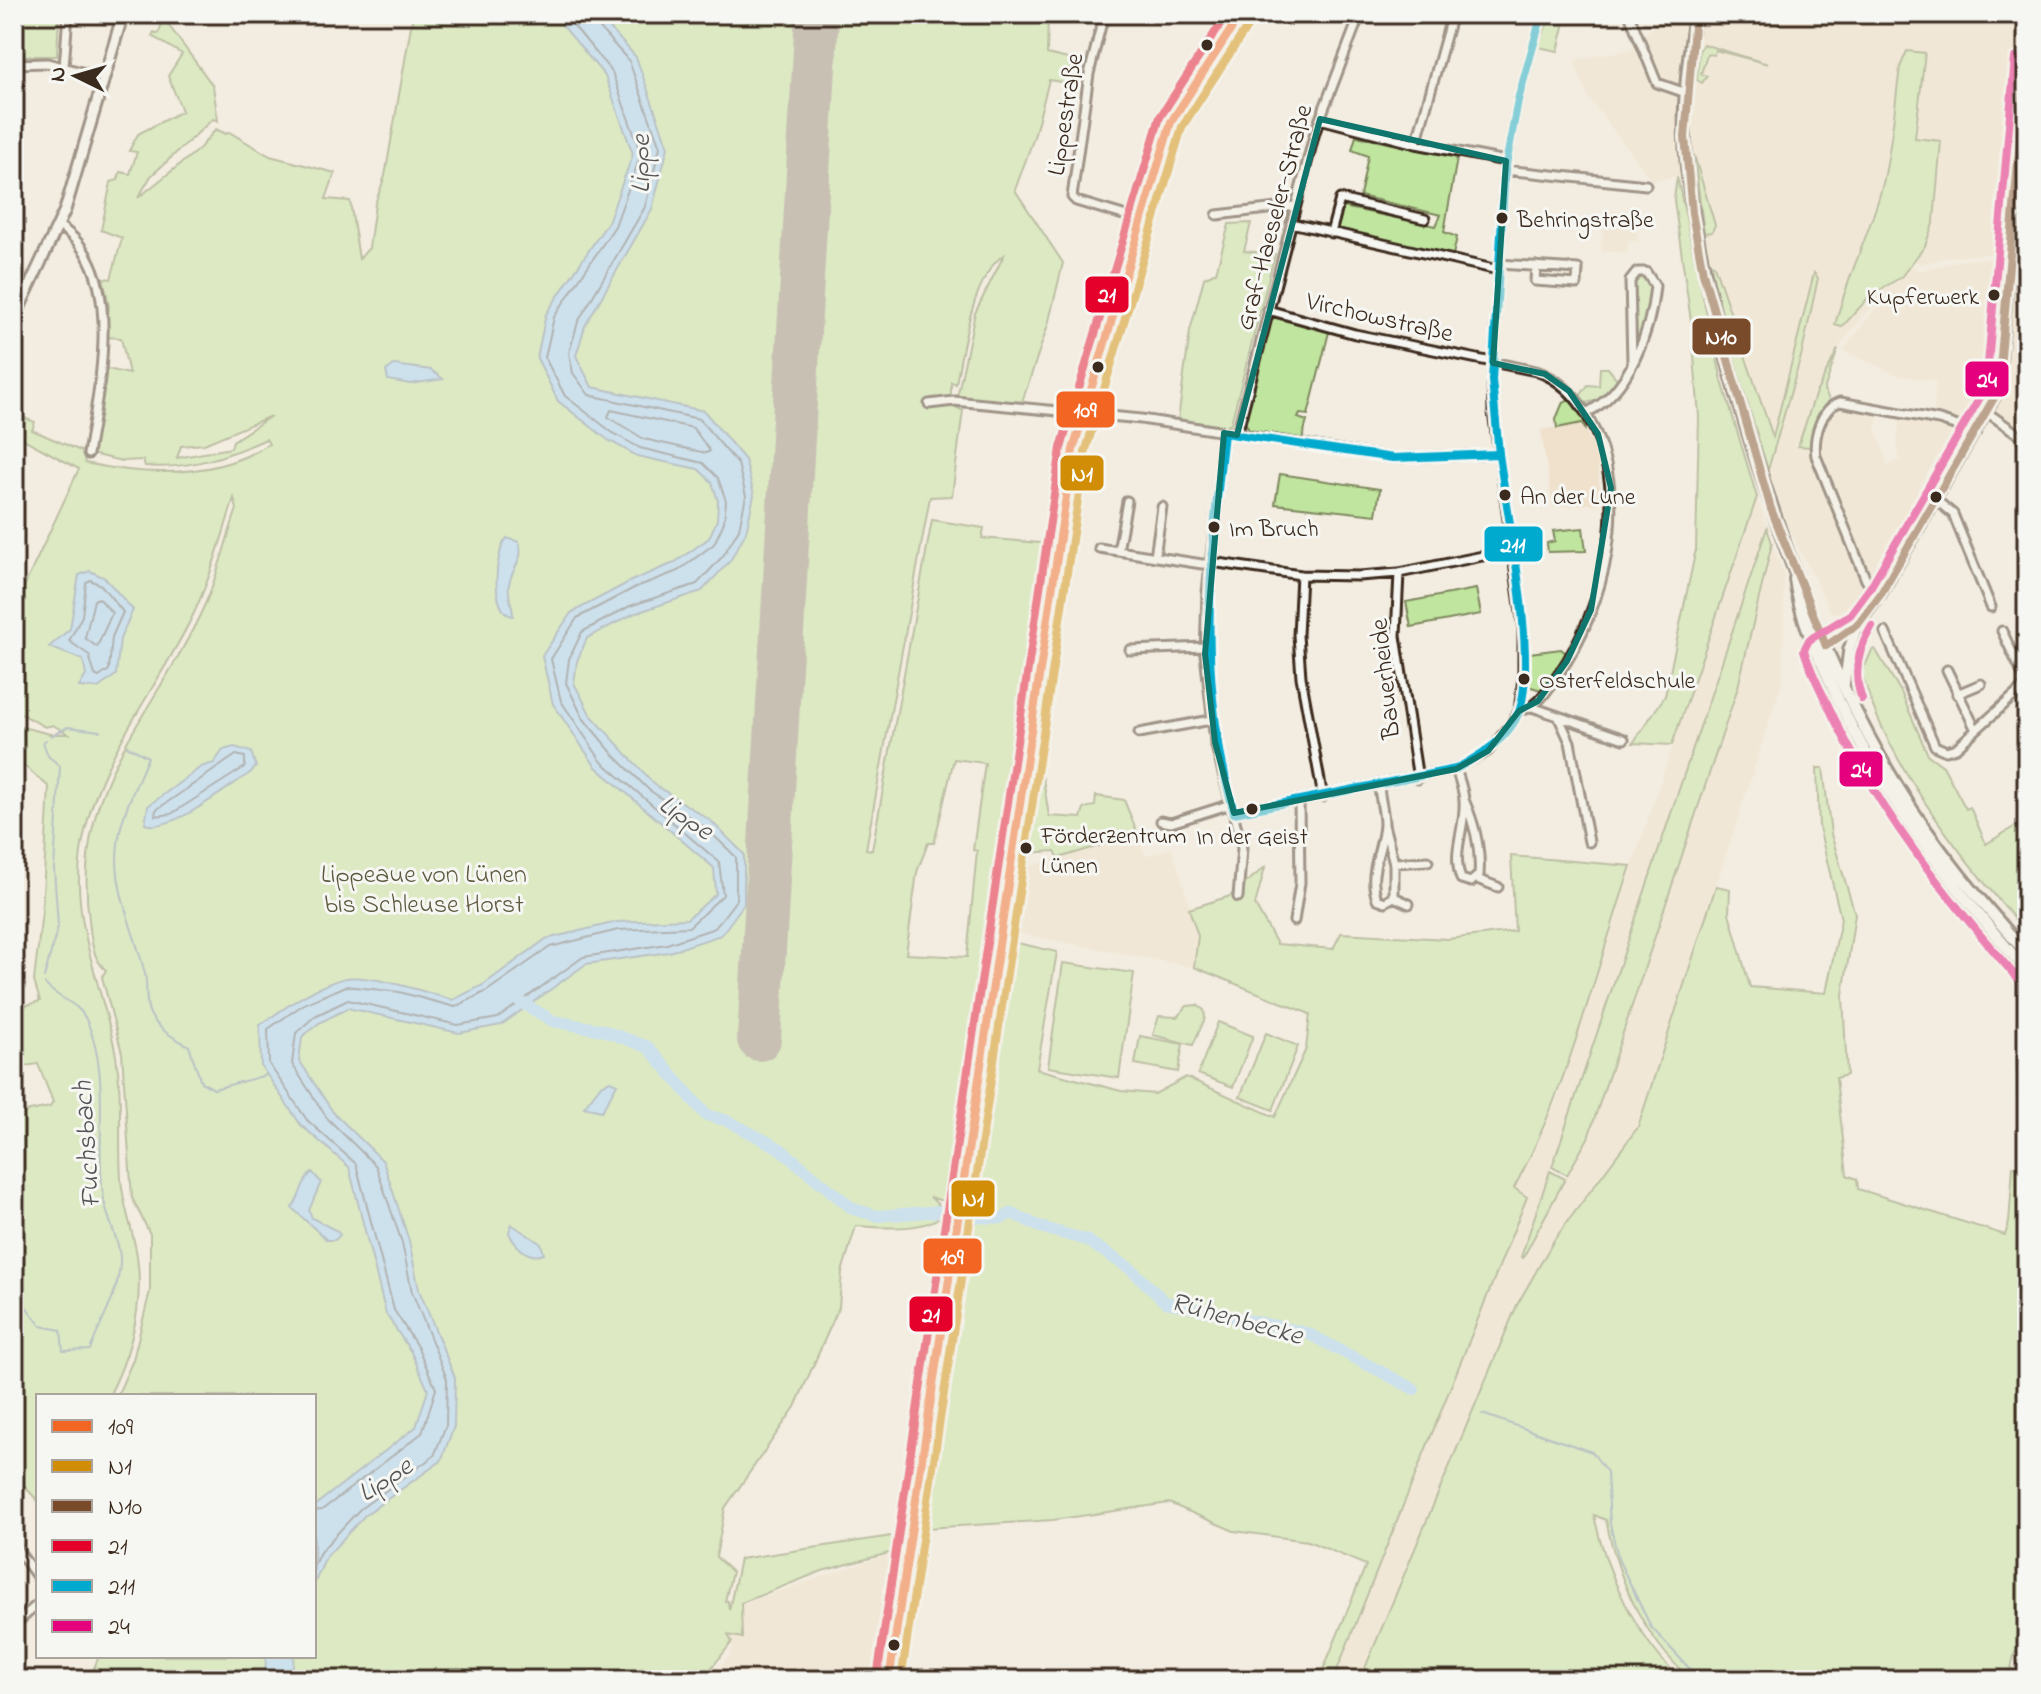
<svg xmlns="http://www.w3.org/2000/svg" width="2041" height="1694" viewBox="0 0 2041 1694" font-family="'Indie Flower',sans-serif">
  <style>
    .built { fill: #efe1cb; fill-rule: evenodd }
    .green { fill: #c0e59f; stroke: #7e885e; stroke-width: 2; fill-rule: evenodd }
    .water { fill: #a0d2fd; stroke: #788fa4; stroke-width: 2 }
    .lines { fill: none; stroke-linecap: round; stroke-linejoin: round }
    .shore { stroke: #636d77; stroke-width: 2 }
    .stream { stroke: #788fa4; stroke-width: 2 }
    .river { stroke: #a0d2fd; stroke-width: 12 }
    .runway { stroke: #978b7f; stroke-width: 44 }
    .street-casing { stroke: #3b2a1e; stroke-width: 13 }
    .secondary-casing { stroke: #3b2a1e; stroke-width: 15 }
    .primary-casing { stroke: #3b2a1e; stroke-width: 16 }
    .street { stroke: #f6f6f2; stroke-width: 7 }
    .secondary { stroke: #f6f6f2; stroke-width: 9 }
    .primary { stroke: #f6f6f2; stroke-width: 10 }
    .bus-1-casing { stroke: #f6f6f2; stroke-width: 14 }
    .bus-2-casing { stroke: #f6f6f2; stroke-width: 14 }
    .bus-3-casing { stroke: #f6f6f2; stroke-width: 14 }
    .bus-4-casing { stroke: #f6f6f2; stroke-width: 14 }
    .bus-5-casing { stroke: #f6f6f2; stroke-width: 14 }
    .bus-6-casing { stroke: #f6f6f2; stroke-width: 14 }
    .bus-1 { stroke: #f26522; stroke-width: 8 }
    .bus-2 { stroke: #d18d06; stroke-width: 8 }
    .bus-3 { stroke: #7a4b2a; stroke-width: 8 }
    .bus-4 { stroke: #e4002b; stroke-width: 8 }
    .bus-5 { stroke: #00a9ce; stroke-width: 8 }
    .bus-6 { stroke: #e5007d; stroke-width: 8 }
    .marked { fill: none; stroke: #0f766e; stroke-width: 6; stroke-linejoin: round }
    .bus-dot { fill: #3b2a1e; stroke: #f6f6f2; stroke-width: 3 }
    .labels { text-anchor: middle; stroke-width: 6; stroke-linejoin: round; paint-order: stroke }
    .bus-label { font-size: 24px; fill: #3b2a1e; stroke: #f6f6f2; text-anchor: start }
    .street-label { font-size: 26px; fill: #3b2a1e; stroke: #f6f6f2 }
    .park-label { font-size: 26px; fill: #5c593e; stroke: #f6f6f2 }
    .water-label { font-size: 28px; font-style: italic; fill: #545456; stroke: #f6f6f2 }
    .line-badge { stroke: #f6f6f2; stroke-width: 3 }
    .badge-label { font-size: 22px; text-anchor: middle; font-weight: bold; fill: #fff }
  </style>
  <rect width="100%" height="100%" fill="#f3ece0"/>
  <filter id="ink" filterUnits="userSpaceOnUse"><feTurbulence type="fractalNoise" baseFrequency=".0125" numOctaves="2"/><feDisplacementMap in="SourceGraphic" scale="16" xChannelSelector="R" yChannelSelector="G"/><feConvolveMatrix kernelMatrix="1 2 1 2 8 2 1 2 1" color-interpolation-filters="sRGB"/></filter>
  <g filter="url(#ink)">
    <path class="built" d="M1664,14H2026L2002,253L1949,257L1922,264L1914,261L1925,246L1941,141L1915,139L1925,54L1907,51L1900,67L1884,178L1835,325L1842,327L1870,296L1901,277L1911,265L1919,271L1963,260L2001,258V268L2027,271V441L2021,428L1982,406L1880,574L1862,596L1839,613L1831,612L1783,517L1768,470L1802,353L1818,278L1814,274L1773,439L1714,265L1708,264L1699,232L1692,174L1652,181L1588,97L1574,60L1632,49ZM1881,301L1843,351L1900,376L1936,381L1933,421L1900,418L1897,443L1900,460L1888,465L1876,430L1878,415L1839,405L1833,409L1815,447L1798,446L1815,395L1838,349L1862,316Z
      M1634,209L1638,242L1628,241L1627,253L1601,251L1604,212Z
      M1582,423L1597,455L1601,503L1553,507L1541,430Z
      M1757,497L1767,528L1521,1257L1588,1138L1738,687L1772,543L1784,574L1783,679L1638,1127L1554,1240L1517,1305L1360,1680H1333L1527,1197L1514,1188L1531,1157L1559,1081Z
      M1138,834L1145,856L1172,848L1197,928L1199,947L1193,967L1010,932L1019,869Z
      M904,1549L881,1680H711L731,1653L732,1603H743Z"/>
    <path class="green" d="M14,14H59L57,56H14Z
      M413,14H1048L1047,54L1072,60L1067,83L1049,80L1034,137L1015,190L1063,263L1048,325L1021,405L957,398L975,313L1004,255C974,273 962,350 956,384L951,382V407L963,410L952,496L930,497L866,849L872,850L932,520L984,528L982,538L1052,544L991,937L1057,952L1037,1069L1121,1091L1155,1094L1186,1077L1275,1117L1306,1049L1310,1014L1194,967L1198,936L1189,909L1230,896L1265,867L1255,905L1277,944L1333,949L1341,933L1448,939L1515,931L1511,856L1631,866C1595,972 1568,1089 1514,1188L1527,1197L1333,1680H1319L1366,1565L1308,1541L1234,1531L1169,1503L1053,1520L926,1528L898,1517L938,1240L946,1202L930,1197L942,1208L940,1217C918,1232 882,1227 856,1226L842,1272L839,1307L795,1407L725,1508L716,1557L732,1572L725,1601H728L729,1610L740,1559L905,1534L904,1549L822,1571L741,1603L742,1638L728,1635L732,1642L702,1680H89L99,1656H314V1396H117L133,1360L150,1291V1234L132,1198L122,1053L102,977L106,970C92,959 91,937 89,920C71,781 155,717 206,602C219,572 226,539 237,509L234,498C222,537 211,576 194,613C156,693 94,761 81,852C71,916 99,980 113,1041C124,1087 118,1133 121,1179C123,1206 133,1230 137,1256C144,1305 131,1353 109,1396L99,1393V1396H38V1501L14,1475V1114L50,1107L53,1102L38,1064L18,1067L14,1053V1009L40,1001L34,981L42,912L49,787L14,757V725L50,734H68L53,725L45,727L14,710V608L79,469L14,434V414L35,422L32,430L83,452L85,463C146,476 215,479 269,444L266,439C229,456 188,470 145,466L143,460L122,461L91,454L103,368L129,374L121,338L106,337L109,306L103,278L111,279L122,238L101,230L111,182L118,180L120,172L130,174L137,152L129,151L138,134L182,111L168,76L182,54L152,36L154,32L158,34L164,19L213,86L218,121L213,119L151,176L138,198L199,149L216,129L226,134L229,132L270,156L335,173L326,199L350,201L359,259L369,248L375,204L385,176ZM271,416L233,441L231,448L177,458L181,446L204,444ZM954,759L985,763L973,850L977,851L967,957L906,954L917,872L928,843H934Z
      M1551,14H1567L1558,51L1538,47Z
      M1703,44L1768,64L1715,50L1714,55L1707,54L1701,74L1707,76L1702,83L1697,80L1699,51Z
      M1907,51L1925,53L1915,138L1941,141L1934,221L1925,246L1901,277L1870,296L1842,327L1835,325C1848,273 1872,230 1884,179C1892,142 1895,104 1900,67Z
      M1356,136L1457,158L1444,232L1457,237L1453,255L1337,229L1343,207L1436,226L1441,215L1360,196L1368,156L1352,150Z
      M1694,155L1715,225L1712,232L1704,233Z
      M1677,177L1722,381L1757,497L1672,745L1633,743L1665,696L1696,549L1699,416L1691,321L1674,200Z
      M1251,223L1244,251L1275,254L1231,423L1225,426L1178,420L1190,331L1204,278L1216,272L1229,224Z
      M1711,264L1714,265L1773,437L1814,273L1818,278L1802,353L1768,470L1715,298Z
      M1643,274L1654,286L1648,320L1636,348L1632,280Z
      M1272,317L1329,332L1308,415L1300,414L1298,418L1307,421L1302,439L1249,430L1244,420Z
      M1838,349L1824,390L1829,399L1810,447L1798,446L1815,395Z
      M1600,368H1608L1617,379L1602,399L1586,403L1580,396L1588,385L1599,386Z
      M1566,394L1586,421L1585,429L1582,423L1557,428L1556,419L1563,402L1568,400Z
      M1280,474L1380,489L1376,515L1275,504Z
      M1583,528L1586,551L1548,552L1547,543L1555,541L1553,531Z
      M1767,528L1772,543L1738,687L1588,1138L1567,1175L1552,1167Z
      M1476,589L1481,614L1411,627L1406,602Z
      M1561,649L1567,654L1541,690L1528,686L1530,653Z
      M1875,649L1901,692L1928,755L1943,766L1966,809L1970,807L1986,844L2027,819V933C1967,865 1885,762 1862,673L1872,650Z
      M1035,742L1047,743L1042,772L1049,816L1081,818L1084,808L1095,806L1096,796L1124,800L1138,834L1059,858L1055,851L1027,853L1019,840Z
      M1817,768H1823L1831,834L1855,914L1843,995L1847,1075L1836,1078L1847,1175L1857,1179L1858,1189L2005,1235L2009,1223L2013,1166L2021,1168L2016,1057L2027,1048V1653L2015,1652L2008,1680H1691C1643,1636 1619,1583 1606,1520L1594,1515C1606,1574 1637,1638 1681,1680H1360L1517,1305L1554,1240L1638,1127L1716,886L1730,889L1729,913L1750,987L1826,993L1841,919L1819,827Z
      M1063,963L1134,973L1119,1078L1048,1067Z
      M1197,1005L1204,1010L1205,1018L1193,1045L1153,1035L1159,1016L1177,1017L1187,1006Z
      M1218,1022L1253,1036L1233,1087L1198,1074Z
      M1266,1033L1298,1046L1273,1110L1240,1097Z
      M1140,1036L1183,1044L1178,1072L1135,1064Z
      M1550,1171L1565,1179L1523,1258L1521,1257Z"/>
    <path class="water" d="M553,14H597L636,57L668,147L652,209L585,326L576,356L592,387L704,411L745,460L754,495L746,532L730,561L702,591L633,614L587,638L577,661L574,683L590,714L654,784L711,821L744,854V904L721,935L669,952L586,964L501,1025L459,1033L348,1008L319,1023L302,1037L299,1060L333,1112L383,1161L409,1241L419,1290L455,1378L454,1426L441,1461L365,1515L326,1557L314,1584V1506L416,1427L428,1390L411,1352L386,1314L349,1167L301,1125L261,1066L260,1025C285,1008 311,988 342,979C365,972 428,993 453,1000L483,985L546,939L617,922L687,919L716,894L714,868L596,767L553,704L542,656L571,613L633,580L674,563L709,538L717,520L718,501L712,482L698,469L637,456L608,440L558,401L537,358L546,314L608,222L633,154L605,76Z
      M394,365L431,370L443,379L410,384L388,380L386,371Z
      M507,538L519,542C525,561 511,568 509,585C507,595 513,605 513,616C490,614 494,553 507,538Z
      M90,571L105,578L133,610L120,639L116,675L98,688L79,687L86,675L83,660L49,647L70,629L79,575Z
      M234,747L251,752L256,767L250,773C226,788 172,833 145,824L148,806L201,767L214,763L223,750Z
      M610,1081L617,1084L602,1111L584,1107L601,1085Z
      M312,1172L321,1182L309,1210L312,1218L337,1231L340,1235L335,1240H327L292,1208C302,1196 300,1183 312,1172Z
      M511,1224L541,1244L544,1254C528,1260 515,1246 509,1233Z
      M266,1656H294L291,1680H265Z"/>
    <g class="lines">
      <path class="shore" d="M611,410L693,428L710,451L706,453L644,439L608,417Z
        M90,580L101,585L123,612L112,637L109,670L99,677L95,675L89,655L69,641L82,616L86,583Z
        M99,598L112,613L97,647L85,638L94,600Z
        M236,755L245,757V767L171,814L155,816L156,810Z
        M314,1511L322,1510L422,1433L436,1389L418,1348L394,1310L356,1164L307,1120L269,1064L268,1029L304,1004L346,986L399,992L455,1007L487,991L550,947L618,930L689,927L723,895L719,862L602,762L561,701L551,659L577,618L636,587L678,571L714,544L724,522L726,501L718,478L703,463L640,448L613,433L565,396L545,358L554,317L615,226L641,154L612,72L564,14
        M314,1565L320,1552L360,1509L434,1456L446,1425L447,1379L412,1292L402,1243L376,1166L327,1118L292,1064L296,1033L315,1016L348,1000L458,1025L498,1018L583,957L667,944L715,928L736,900V857L706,828L649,790L613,754L583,718L566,683L569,659L582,632L630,606L697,584L723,556L739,529L746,496L738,464L699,419L589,395L573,373L569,353L578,322L645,207L660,147L629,61L594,22L592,14"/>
      <path class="stream" d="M51,736L68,727L100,731
        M127,746L148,757C137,784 121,814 118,844C112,889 135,931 145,974C148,987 144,1004 151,1016C160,1031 174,1038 189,1046L201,1082L214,1089L267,1075
        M44,978L58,926L54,869L60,766L48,756L43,742L46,740
        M14,1291L41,1326L61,1330L63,1351L90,1350C101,1321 118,1295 120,1264C122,1245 107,1220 104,1200C94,1140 112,1076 86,1019C77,1001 57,999 45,984
        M1482,1414L1592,1452L1607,1472L1610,1524L1619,1561L1651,1627L1688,1667L1709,1680"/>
      <path class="river" d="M514,998L553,1021L602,1030L648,1047L706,1115L728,1121L779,1148L853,1209L878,1216L941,1211
        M976,1217L1002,1218L1012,1213L1040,1227L1086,1240L1131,1269L1165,1302L1307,1333L1414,1389"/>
      <path class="runway" d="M759,1039L817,14"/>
      <g class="street-casing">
        <path id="street" d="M1104,14L1089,74L1072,197L1076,201L1140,220
          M1629,14L1657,83L1686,93
          M14,64L47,63L104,78
          M64,67L68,14
          M1320,119L1416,144L1506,161
          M1416,144L1452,14
          M1505,170L1646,185
          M1217,215L1294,206
          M1291,223L1498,270
          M59,226C127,269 99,386 88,454
          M1331,233L1340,199L1425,219
          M1498,264L1578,269L1577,284L1535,281L1536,266
          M1268,310L1355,334L1536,371C1560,379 1577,397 1589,419C1632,495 1606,606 1558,675C1547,690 1538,708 1519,711
          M929,404L954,401L1141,419L1393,458L1499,454
          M1586,413C1629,393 1651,331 1655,286L1646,272H1637L1630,281L1632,361
          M1988,413L2018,434L2027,450
          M1224,433L1207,593L1205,654L1215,742L1242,848L1238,897
          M1237,434L1315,132L1360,14
          M1936,500L1953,514L1991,607
          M1099,548L1202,564L1218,563L1301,575L1359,576L1399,573L1512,550
          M1118,551L1127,501
          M1155,557L1162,507
          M1399,573L1396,636L1418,779
          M1301,575L1298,635L1301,677L1323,797
          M1880,595L1866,580L1816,456C1813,437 1821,408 1840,402L1939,420L1976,432
          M2002,631L2027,684
          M1885,632L1935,746L1946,751L1956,748L2027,684
          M1130,650L1205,647
          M1947,670L1976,730
          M1957,694L1981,684
          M1532,707L1624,739
          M1559,718L1570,742L1589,842
          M1139,733L1211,720
          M1456,769C1459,779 1464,791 1464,801C1466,827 1451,852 1461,879L1471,882L1479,875C1481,850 1475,825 1465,802
          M1379,787C1380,799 1384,812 1384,824C1383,849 1367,873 1377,899L1385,902L1394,897V863L1384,825
          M1234,813L1456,769L1488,751L1510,727L1519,711L1523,678V627L1493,412L1492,380L1505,170L1518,100L1542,14
          M1161,821L1171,823L1231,804
          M1394,863L1428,861
          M1477,879L1498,887
          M1394,897L1409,904
          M1294,921L1300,883L1299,801
          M14,1545L38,1578
          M14,1625L38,1604"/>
      </g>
      <g class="secondary-casing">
        <path id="secondary" d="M14,319L65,210L123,14
          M1819,649L1858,624L1880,595L1998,391L2027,59
          M1844,687L1849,649L1857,627
          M889,1680L1073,450L1171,122L1241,14"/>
      </g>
      <g class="primary-casing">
        <path id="primary" d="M1695,14C1689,56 1683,98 1685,141C1690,229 1713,311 1737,395C1776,530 1824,666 1897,786C1934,847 1980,901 2027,954
          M1795,579C1799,613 1814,646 1828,677C1878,791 1945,878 2027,971"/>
      </g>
      <use href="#street" class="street"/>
      <use href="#secondary" class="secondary"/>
      <use href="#primary" class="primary"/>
      <g class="bus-1-casing">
        <path id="bus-1" d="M889,1680L1073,450L1171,122L1241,14"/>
      </g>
      <g class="bus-2-casing">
        <path id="bus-2" d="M901,1680L1085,453L1182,127L1251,21"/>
      </g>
      <g class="bus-3-casing">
        <path id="bus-3" d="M1695,14L1685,137L1692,213L1703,273L1771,509L1826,646
          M1826,646L1858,624L1880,595L1998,391L2027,59"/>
      </g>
      <g class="bus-4-casing">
        <path id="bus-4" d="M877,1678L1061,448L1160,117L1227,14"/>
      </g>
      <g class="bus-5-casing">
        <path id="bus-5" d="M1224,433L1393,458L1499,454C1507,514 1538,659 1519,712C1508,740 1480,755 1456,769L1234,813C1197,679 1209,569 1224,433Z
          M1499,454L1492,380L1505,170L1518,100L1542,14"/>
      </g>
      <g class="bus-6-casing">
        <path id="bus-6" d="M2015,58L1986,387L1870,588L1850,615L1809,640L1804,650C1811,674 1824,696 1834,718C1882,816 1946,897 2018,979
          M1862,699C1852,673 1858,649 1872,626"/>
      </g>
      <use href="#bus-1" class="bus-1"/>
      <use href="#bus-2" class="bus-2"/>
      <use href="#bus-3" class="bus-3"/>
      <use href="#bus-4" class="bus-4"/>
      <use href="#bus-5" class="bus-5"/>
      <use href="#bus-6" class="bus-6"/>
    </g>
  </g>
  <path d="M0 0H2041V1694H0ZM1320,119L1506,161L1493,363L1545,374L1569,391L1598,434L1611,488L1591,610L1567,661L1538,701L1519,711L1488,751L1456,769L1234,813L1215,742L1205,654L1224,433L1237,435Z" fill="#f3ece0" fill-opacity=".55" fill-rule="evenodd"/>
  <path class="marked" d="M1320,119L1506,161L1493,363L1545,374L1569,391L1598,434L1611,488L1591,610L1567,661L1538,701L1519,711L1488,751L1456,769L1234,813L1215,742L1205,654L1224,433L1237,435Z"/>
  <g class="bus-dot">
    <circle cx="1207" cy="45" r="7"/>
    <circle cx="1502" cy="218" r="7"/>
    <circle cx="1994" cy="295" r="7"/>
    <circle cx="1098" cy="367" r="7"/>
    <circle cx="1505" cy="495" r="7"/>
    <circle cx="1936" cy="497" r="7"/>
    <circle cx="1214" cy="527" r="7"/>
    <circle cx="1524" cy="679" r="7"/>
    <circle cx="1252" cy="809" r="7"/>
    <circle cx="1026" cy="848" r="7"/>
    <circle cx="894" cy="1645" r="7"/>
  </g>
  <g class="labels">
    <g class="bus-label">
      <text x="1517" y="227">Behringstraße</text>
      <text x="1979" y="304" text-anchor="end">Kupferwerk</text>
      <text x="1520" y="504">An der Lune</text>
      <text x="1229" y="536">Im Bruch</text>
      <text x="1539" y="688">Osterfeldschule</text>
      <text x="1041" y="843">Förderzentrum<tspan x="1041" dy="30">Lünen</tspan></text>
      <text x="1252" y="844" text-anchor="middle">In der Geist</text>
    </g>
    <g class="street-label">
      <text transform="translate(1064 114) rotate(-81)" y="9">Lippestraße</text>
      <text transform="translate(1273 217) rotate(-75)" y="9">Graf-Haeseler-Straße</text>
      <text transform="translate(1380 316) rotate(13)" y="9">Virchowstraße</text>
      <text transform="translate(1384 679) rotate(-96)" y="9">Bauerheide</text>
    </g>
    <g class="park-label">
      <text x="424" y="882">Lippeaue von Lünen<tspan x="424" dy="30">bis Schleuse Horst</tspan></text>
    </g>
    <g class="water-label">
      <text transform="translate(639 164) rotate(-90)" y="10">Lippe</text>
      <text transform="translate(687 816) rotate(34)" y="10">Lippe</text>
      <text transform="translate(85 1145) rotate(-94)" y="10">Fuchsbach</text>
      <text transform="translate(1237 1317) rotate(15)" y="10">Rühenbecke</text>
      <text transform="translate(384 1478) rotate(-33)" y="10">Lippe</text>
    </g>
  </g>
  <g class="line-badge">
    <rect x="1084" y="275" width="46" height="39" rx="8" fill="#e4002b"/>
    <rect x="1691" y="317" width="61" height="39" rx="8" fill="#7a4b2a"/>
    <rect x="1964" y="360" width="46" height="38" rx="8" fill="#e5007d"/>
    <rect x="1055" y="390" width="61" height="39" rx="8" fill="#f26522"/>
    <rect x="1059" y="454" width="46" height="38" rx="8" fill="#d18d06"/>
    <rect x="1483" y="525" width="61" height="38" rx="8" fill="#00a9ce"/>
    <rect x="1838" y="750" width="46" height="38" rx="8" fill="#e5007d"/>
    <rect x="950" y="1179" width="46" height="39" rx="8" fill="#d18d06"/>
    <rect x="922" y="1237" width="61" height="38" rx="8" fill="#f26522"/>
    <rect x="908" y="1295" width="46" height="38" rx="8" fill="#e4002b"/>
  </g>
  <g class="badge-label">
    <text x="1107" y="302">21</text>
    <text x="1721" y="344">N10</text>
    <text x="1987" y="387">24</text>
    <text x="1085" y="417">109</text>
    <text x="1082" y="481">N1</text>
    <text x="1513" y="552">211</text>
    <text x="1861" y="777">24</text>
    <text x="973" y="1206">N1</text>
    <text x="952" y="1264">109</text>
    <text x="931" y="1322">21</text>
  </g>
  <rect width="2041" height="1694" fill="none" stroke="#f6f6f2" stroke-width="48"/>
  <rect x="24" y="24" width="1993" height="1646" fill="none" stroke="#3b2a1e" stroke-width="3" filter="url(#ink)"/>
  <rect x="36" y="1394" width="280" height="264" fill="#f6f6f2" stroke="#aba49d" stroke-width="2"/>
  <rect x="52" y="1420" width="40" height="12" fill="#f26522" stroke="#aba49d" stroke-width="2"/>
  <text x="108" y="1434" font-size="24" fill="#3b2a1e">109</text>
  <rect x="52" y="1460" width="40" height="12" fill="#d18d06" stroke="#aba49d" stroke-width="2"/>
  <text x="108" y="1474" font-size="24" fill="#3b2a1e">N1</text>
  <rect x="52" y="1500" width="40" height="12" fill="#7a4b2a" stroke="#aba49d" stroke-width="2"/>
  <text x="108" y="1514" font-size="24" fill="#3b2a1e">N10</text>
  <rect x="52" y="1540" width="40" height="12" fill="#e4002b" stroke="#aba49d" stroke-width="2"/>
  <text x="108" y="1554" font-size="24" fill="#3b2a1e">21</text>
  <rect x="52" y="1580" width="40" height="12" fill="#00a9ce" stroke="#aba49d" stroke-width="2"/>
  <text x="108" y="1594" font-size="24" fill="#3b2a1e">211</text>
  <rect x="52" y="1620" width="40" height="12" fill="#e5007d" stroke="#aba49d" stroke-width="2"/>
  <text x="108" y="1634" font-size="24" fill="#3b2a1e">24</text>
  <g transform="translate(76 76) rotate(275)" stroke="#f6f6f2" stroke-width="6" paint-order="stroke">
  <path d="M0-6L14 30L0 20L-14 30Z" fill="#3b2a1e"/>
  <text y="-12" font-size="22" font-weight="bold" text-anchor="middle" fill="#3b2a1e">N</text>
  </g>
</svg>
